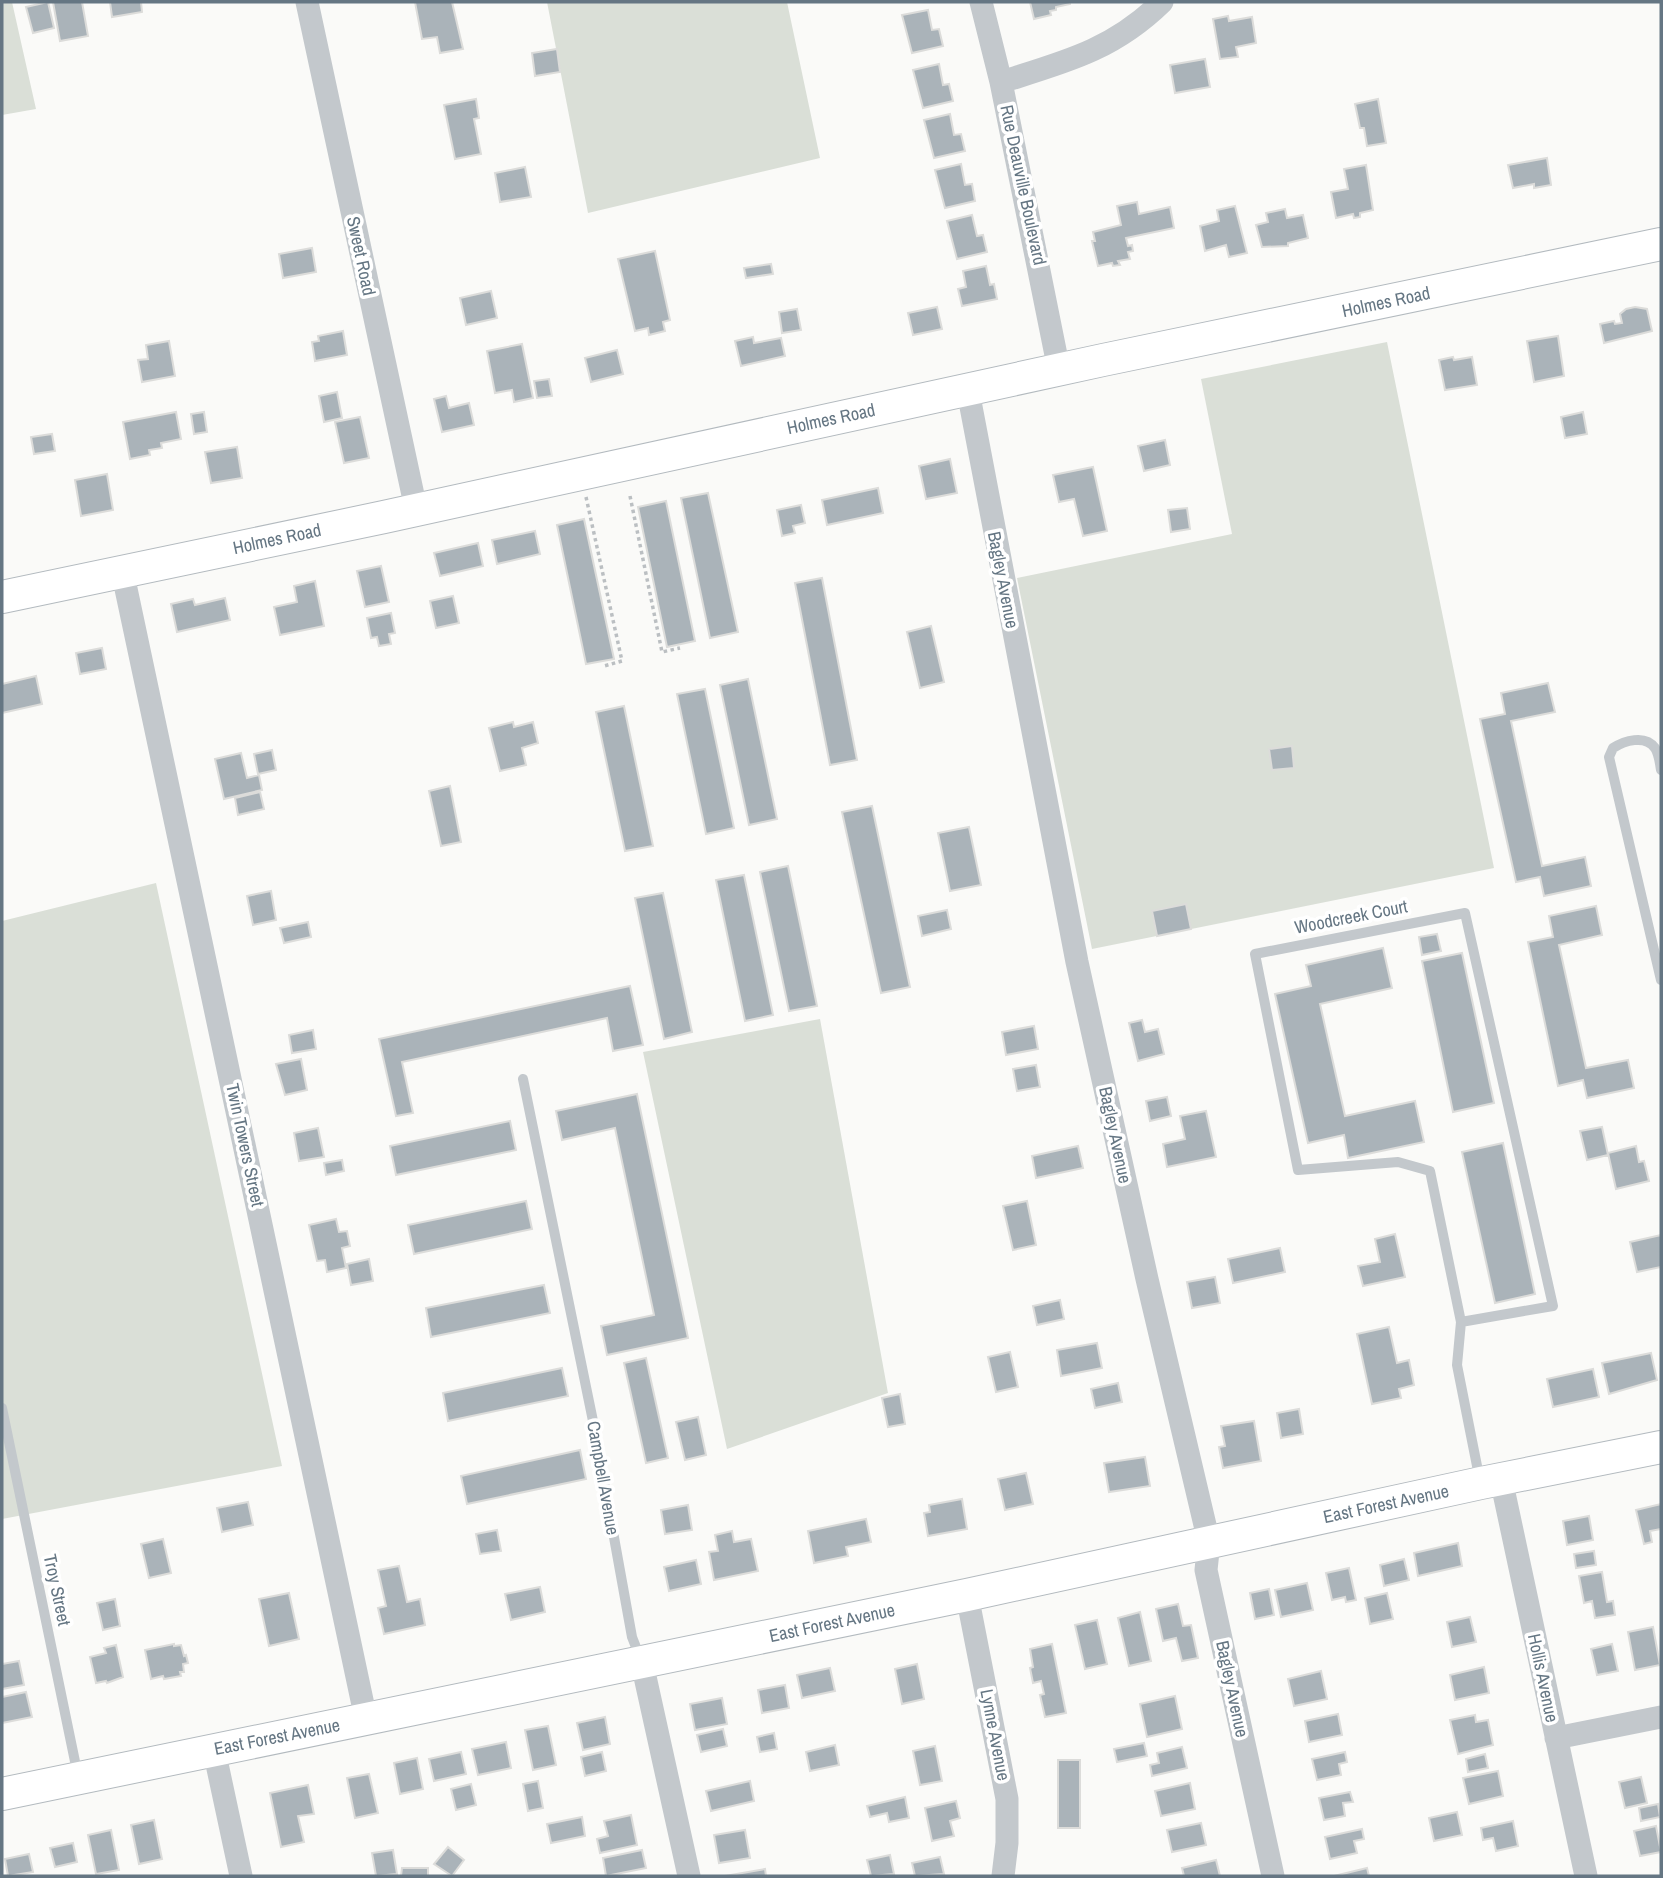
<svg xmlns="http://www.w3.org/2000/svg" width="1663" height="1878" viewBox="0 0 1663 1878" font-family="'Archivo Narrow',sans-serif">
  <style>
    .green { fill: #dadfd7 }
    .building { fill: #aab3b9; stroke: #dcdcda; stroke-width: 2 }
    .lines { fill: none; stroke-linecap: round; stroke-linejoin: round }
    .secondary-casing { stroke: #b3babf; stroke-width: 34 }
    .path { stroke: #bbbfc2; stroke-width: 3.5; stroke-dasharray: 3.5 3.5; stroke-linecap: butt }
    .lane { stroke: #c3c8cc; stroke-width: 10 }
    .street { stroke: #c3c8cc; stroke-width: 23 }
    .secondary { stroke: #fff; stroke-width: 32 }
    .labels { text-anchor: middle; stroke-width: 7; stroke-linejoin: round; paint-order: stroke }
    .street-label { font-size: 18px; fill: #657683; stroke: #fff }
  </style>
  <rect width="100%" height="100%" fill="#fafaf8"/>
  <path class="green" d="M2,2H12L36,109L2,115Z
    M547,2H787L820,158L588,213Z
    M1387,342L1494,868L1092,949L1017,578L1232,534L1201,379Z
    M156,883L282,1466L2,1519V921Z
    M820,1019L888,1393L727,1449L643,1052Z"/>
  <path class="building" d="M48,2L54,28L33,33L26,7Z
    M53,2H82L88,36L60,41Z
    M110,2H141L142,12L112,17Z
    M415,2H452L463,49L440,53L437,37L422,39Z
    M1030,2H1070V4L1056,7V10L1050,11L1051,15L1034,19Z
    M928,10L932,30L939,29L943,46L912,53L902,15Z
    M1228,16L1229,21L1252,17L1256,43L1236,47L1238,57L1220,59L1213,19Z
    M557,49L560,72L535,76L532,53Z
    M1205,59L1210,87L1175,93L1170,65Z
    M939,64L943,85L949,84L953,101L923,108L913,70Z
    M476,99L479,118L474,119L481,154L455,159L444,105Z
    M1378,99L1386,143L1367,146L1364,128H1360L1355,104Z
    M950,114L954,135L961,134L965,151L934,158L924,120Z
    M1547,158L1551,185L1534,188V184L1513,188L1508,165Z
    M961,164L965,185L972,184L975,201L945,208L935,170Z
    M1366,165L1373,210L1360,213V217L1354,218L1353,214L1336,218L1331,192L1348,189L1344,169Z
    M525,167L531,197L500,202L495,173Z
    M1137,202L1139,214L1170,207L1174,228L1126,238L1128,246L1132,245L1133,251L1128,252L1130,259L1118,261L1120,265L1113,266L1112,263L1098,266L1092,241H1095L1093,232L1121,225L1117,206Z
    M1235,206L1247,253L1229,257L1226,245L1205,251L1200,226L1219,221L1217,210Z
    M1285,209L1287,218L1303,215L1308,238L1288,243V246L1262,247L1256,225L1268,222L1266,213Z
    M972,215L977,236L983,235L987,252L957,259L947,221Z
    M312,248L316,272L283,278L279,254Z
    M655,251L670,320L663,322L665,331L649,335L648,328L635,331L618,259Z
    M771,264L773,274L746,278L744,268Z
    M986,266L990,285L994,284L997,299L962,306L958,289L966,287L963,271Z
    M491,291L497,318L466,325L460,298Z
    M937,307L942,329L913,335L908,313Z
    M1635,307L1647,309L1652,331L1604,343L1600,324L1614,321L1615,324L1622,323L1620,314L1626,309Z
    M797,309L801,330L782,333L779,312Z
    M343,331L347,355L315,361L312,342L319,341L318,336Z
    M1558,336L1564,376L1534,382L1527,341Z
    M753,337L754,343L781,338L785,356L741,366L735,341Z
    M169,341L175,376L142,382L138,360L148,359L146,345Z
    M522,344L533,398L514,402L512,390L495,393L487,351Z
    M617,350L623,374L591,382L585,358Z
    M1453,357L1454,360L1472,357L1477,385L1445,390L1439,360Z
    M549,379L552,396L537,398L534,381Z
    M337,392L342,418L324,422L319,396Z
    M446,396L449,408L469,403L474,425L442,432L434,399Z
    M176,412L181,439L161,443L162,448L149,450L150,455L130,459L123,422Z
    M204,412L207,432L194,434L191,414Z
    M1583,412L1587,434L1565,438L1561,417Z
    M360,417L369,458L344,463L335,422Z
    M52,434L55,451L34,454L31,437Z
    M1165,440L1170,465L1144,471L1138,446Z
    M237,447L242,478L211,483L205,452Z
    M950,459L957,493L926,499L919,466Z
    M1093,467L1107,531L1083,536L1074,499L1059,502L1053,475Z
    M107,474L113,510L81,516L75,480Z
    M878,488L883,513L827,525L822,500Z
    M708,493L738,632L710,638L681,498Z
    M666,501L695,641L667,647L638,507Z
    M801,505L805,523L793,526L795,533L782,536L777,510Z
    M1187,508L1190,529L1171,532L1168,510Z
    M584,519L614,659L586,664L557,525Z
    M535,531L540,554L497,564L492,540Z
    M478,543L483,566L440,576L434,553Z
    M381,566L389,602L365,607L357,571Z
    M822,578L857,760L830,765L795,583Z
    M315,581L324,626L280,635L274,607L297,602L294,586Z
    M453,596L459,623L436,628L430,601Z
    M225,598L230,620L177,632L171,604L193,599L195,605Z
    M391,613L395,633L389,634L391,644L379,646L377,637L371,638L367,618Z
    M931,626L944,682L920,688L907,632Z
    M102,648L106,669L80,674L76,653Z
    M36,676L42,704L2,713V684Z
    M748,679L777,819L749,825L720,685Z
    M1548,683L1555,712L1511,721L1542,866L1585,857L1591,886L1544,896L1540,877L1516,882L1480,719L1505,714L1501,693Z
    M705,689L734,828L706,834L677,694Z
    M624,706L653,846L625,851L596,712Z
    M513,722L514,727L533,722L538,743L522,748L526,765L500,771L489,728Z
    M1292,746L1294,768L1272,770L1269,749Z
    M272,750L276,770L258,774L254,754Z
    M241,753L247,778L259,775L262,790L224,799L215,759Z
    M450,786L461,842L441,846L429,791Z
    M260,792L264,809L238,815L235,798Z
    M872,806L910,987L881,993L842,812Z
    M969,827L981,885L950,891L938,833Z
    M788,866L817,1006L789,1011L760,872Z
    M744,875L773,1015L745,1021L716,880Z
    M271,891L276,920L253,925L247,896Z
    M663,893L692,1032L664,1039L635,898Z
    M1186,904L1191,929L1157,936L1152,911Z
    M1596,906L1602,935L1559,945L1586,1068L1628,1060L1634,1088L1587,1098L1583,1080L1558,1086L1528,942L1553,937L1549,916Z
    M947,910L951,929L922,936L918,916Z
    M308,922L311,937L284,943L280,928Z
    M1437,934L1441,951L1422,955L1419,937Z
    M1383,948L1392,988L1320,1004L1345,1116L1415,1101L1424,1142L1348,1158L1344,1135L1308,1143L1275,994L1311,986L1306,965Z
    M1462,953L1494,1103L1453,1112L1422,961Z
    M630,986L643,1045L613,1051L607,1018L402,1062L413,1113L396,1116L379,1039Z
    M1142,1020L1145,1032L1158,1029L1164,1054L1138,1061L1129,1023Z
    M1034,1026L1038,1049L1006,1055L1002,1032Z
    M313,1030L316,1049L292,1053L289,1035Z
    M301,1059L307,1090L285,1095L276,1064Z
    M1036,1065L1040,1087L1017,1091L1013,1069Z
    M637,1094L688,1338L607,1355L601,1326L654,1315L615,1128L562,1140L556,1111Z
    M1167,1097L1171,1116L1150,1121L1146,1101Z
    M1206,1111L1216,1157L1167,1167L1163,1144L1185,1139L1180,1116Z
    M510,1121L516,1150L396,1175L390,1146Z
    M1602,1127L1608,1155L1587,1160L1580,1131Z
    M318,1128L324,1157L299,1161L294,1133Z
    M1503,1143L1535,1294L1495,1303L1462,1152Z
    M1078,1146L1083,1168L1036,1178L1032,1156Z
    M1636,1146L1639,1162L1644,1161L1649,1181L1616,1189L1608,1153Z
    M342,1160L344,1171L326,1175L324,1163Z
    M526,1201L532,1229L414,1254L408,1225Z
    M1027,1201L1036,1245L1013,1250L1003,1206Z
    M336,1219L339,1232L347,1231L350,1246L342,1248L346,1268L327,1272L325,1260L317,1261L309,1225Z
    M1395,1234L1405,1277L1363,1286L1358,1266L1380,1262L1375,1239Z
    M1661,1235V1267L1637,1272L1630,1242Z
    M1280,1248L1285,1272L1233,1283L1228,1259Z
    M369,1259L373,1281L351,1285L347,1264Z
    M1215,1277L1220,1303L1192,1308L1187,1282Z
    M544,1285L550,1313L431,1337L426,1308Z
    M1060,1300L1064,1319L1037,1325L1033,1306Z
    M1389,1327L1397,1363L1409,1360L1414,1385L1399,1389L1401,1398L1372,1404L1357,1334Z
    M1097,1343L1102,1368L1061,1376L1057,1350Z
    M1010,1352L1018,1387L996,1392L988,1357Z
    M1651,1353L1657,1380L1609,1394L1602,1363Z
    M646,1358L668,1458L646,1463L624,1363Z
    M562,1368L568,1396L448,1421L443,1393Z
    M1593,1369L1599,1397L1553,1407L1547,1379Z
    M1118,1383L1122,1402L1095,1408L1091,1389Z
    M900,1394L905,1424L888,1427L882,1398Z
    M1299,1409L1303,1434L1281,1438L1277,1413Z
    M698,1417L706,1455L685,1460L676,1422Z
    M1254,1421L1261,1461L1223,1468L1219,1447L1225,1446L1221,1426Z
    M580,1450L586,1479L467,1504L461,1476Z
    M1145,1457L1150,1486L1109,1492L1104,1463Z
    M1026,1473L1033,1504L1005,1510L998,1479Z
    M962,1499L967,1529L928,1536L924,1513L930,1512L929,1505Z
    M248,1502L253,1525L222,1532L217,1508Z
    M1661,1504V1529L1650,1531L1652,1542L1644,1544L1636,1510Z
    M688,1505L692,1530L665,1534L661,1510Z
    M1589,1516L1593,1540L1567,1545L1563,1521Z
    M866,1519L871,1542L846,1547L848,1556L814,1563L808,1531Z
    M497,1530L501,1551L480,1554L476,1534Z
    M732,1531L734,1542L751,1539L758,1571L714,1580L709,1552L718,1551L715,1535Z
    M163,1539L171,1573L149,1578L141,1544Z
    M1458,1543L1462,1566L1418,1576L1414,1553Z
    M1594,1551L1596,1565L1576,1568L1574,1554Z
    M1404,1559L1409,1580L1384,1586L1380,1565Z
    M696,1560L701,1584L669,1591L664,1567Z
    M399,1566L407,1602L420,1599L425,1625L384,1634L378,1608L386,1606L378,1570Z
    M1349,1568L1356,1600L1346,1602L1345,1597L1332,1600L1326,1573Z
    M1602,1572L1607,1602L1613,1601L1615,1615L1595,1618L1592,1601L1584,1603L1579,1576Z
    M1307,1583L1313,1610L1281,1617L1275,1590Z
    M540,1587L545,1612L511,1620L505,1594Z
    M1269,1589L1274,1615L1255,1619L1250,1593Z
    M289,1593L299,1639L269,1646L259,1599Z
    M1387,1593L1393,1619L1370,1624L1365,1598Z
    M115,1599L120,1626L103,1630L97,1603Z
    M1178,1604L1183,1626L1191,1625L1198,1658L1182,1661L1176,1638L1163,1641L1156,1609Z
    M1140,1612L1151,1661L1129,1666L1118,1618Z
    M1470,1617L1476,1642L1452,1647L1447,1622Z
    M1097,1620L1107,1664L1085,1669L1075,1625Z
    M1653,1627L1660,1665L1635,1670L1628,1632Z
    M174,1644V1646L181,1645L184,1656L186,1655L188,1663L183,1664L184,1672H180L181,1676L164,1679L163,1676L151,1679L145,1650Z
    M1052,1644L1066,1713L1045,1717L1040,1695L1044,1694L1041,1681L1033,1683L1030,1668L1033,1667L1030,1649Z
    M1612,1644L1618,1671L1597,1675L1591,1649Z
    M116,1645L123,1677L107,1683L106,1681L96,1683L90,1657L106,1653L104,1648Z
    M19,1661L24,1685L2,1689V1664Z
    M917,1664L924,1699L902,1704L895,1669Z
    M1484,1667L1489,1693L1455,1700L1450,1675Z
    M830,1668L835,1691L802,1698L797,1675Z
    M1321,1671L1327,1699L1294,1706L1288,1679Z
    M785,1685L789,1708L762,1713L758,1690Z
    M26,1692L32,1717L2,1723V1697Z
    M1175,1696L1182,1729L1147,1737L1140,1704Z
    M722,1698L727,1724L695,1730L690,1704Z
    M1338,1714L1342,1735L1309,1742L1305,1721Z
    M1475,1715L1476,1722L1488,1720L1493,1745L1458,1754L1450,1720Z
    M605,1717L610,1744L583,1750L577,1723Z
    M548,1726L556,1765L533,1770L525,1730Z
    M723,1729L727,1746L701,1752L697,1735Z
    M774,1733L777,1749L760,1752L757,1737Z
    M506,1742L511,1768L478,1775L472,1749Z
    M1144,1743L1147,1756L1117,1762L1114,1749Z
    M835,1745L839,1765L810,1771L806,1752Z
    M935,1746L942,1781L920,1785L913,1751Z
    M1182,1747L1187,1768L1152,1776L1150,1765L1159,1763L1157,1753Z
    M461,1752L466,1774L434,1781L429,1759Z
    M602,1752L606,1771L585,1776L581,1757Z
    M1345,1752L1347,1762L1339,1764L1341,1775L1317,1780L1312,1759Z
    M1485,1754L1488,1768L1468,1772L1466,1759Z
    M417,1758L423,1789L400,1794L394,1763Z
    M1058,1760H1080V1828H1058Z
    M1498,1771L1503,1796L1469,1804L1463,1778Z
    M369,1774L378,1813L355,1818L347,1778Z
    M1641,1777L1647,1803L1625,1808L1619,1782Z
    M538,1781L543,1808L528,1811L523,1784Z
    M750,1781L754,1801L711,1811L706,1791Z
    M1190,1783L1195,1809L1161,1816L1155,1791Z
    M471,1784L476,1805L456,1810L451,1789Z
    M308,1785L314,1814L298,1816L304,1842L281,1847L270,1793Z
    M1350,1792L1353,1802L1343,1803L1345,1816L1324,1820L1319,1798Z
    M905,1797L909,1818L889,1822L887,1813L870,1817L867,1806Z
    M956,1801L960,1818L950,1821L954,1836L932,1841L925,1808Z
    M1658,1804L1660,1817L1641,1821L1639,1808Z
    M1457,1812L1462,1835L1434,1841L1429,1818Z
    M631,1815L637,1845L600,1853L597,1839L608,1836L604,1821Z
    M582,1817L585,1836L551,1843L547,1824Z
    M154,1820L162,1859L139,1864L131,1825Z
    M1513,1821L1518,1846L1496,1851L1493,1838L1483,1840L1481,1828Z
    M1201,1823L1206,1845L1172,1852L1167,1830Z
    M1656,1826L1661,1852L1640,1856L1634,1831Z
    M1362,1829L1364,1839L1354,1841L1357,1853L1330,1859L1325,1837Z
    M111,1830L119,1870L96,1874L88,1835Z
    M745,1830L750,1858L719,1863L714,1835Z
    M73,1843L77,1862L55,1867L50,1848Z
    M448,1847L464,1860L452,1876L434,1864Z
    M393,1850L397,1874L376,1876L372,1853Z
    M642,1850L646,1868L606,1876L603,1858Z
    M29,1854L33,1872L8,1876L5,1859Z
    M890,1855L894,1874L871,1876L867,1860Z
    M940,1857L944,1874L915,1876L912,1863Z
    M1216,1860L1220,1876H1184L1182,1868Z
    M402,1868H428V1876H401Z
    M1367,1868L1369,1876H1334Z
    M765,1869L766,1876H725Z"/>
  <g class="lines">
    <g class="secondary-casing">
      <path id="secondary" d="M2,597L384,517L1103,360L1661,244
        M2,1794L967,1595L1481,1483L1661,1447"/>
    </g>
    <path class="path" d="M630,496L662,652L680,648
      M586,497L622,661L604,666"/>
    <path class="lane" d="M1661,770C1660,764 1659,754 1655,748C1645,734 1624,741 1613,748L1609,757L1661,980
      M523,1079L593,1421L632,1637L641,1660
      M1461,1322L1430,1171L1398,1162L1298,1170L1255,954L1465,913L1553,1306L1461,1322L1457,1365L1480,1481
      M2,1408L78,1776"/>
    <path class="street" d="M307,2L416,509
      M981,2L1001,82L1059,370
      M1001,82C1065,62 1113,50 1162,2
      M968,391L1077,962L1147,1279L1209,1542L1206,1570L1273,1876
      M122,570L366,1719
      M1501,1479L1586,1876
      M967,1595L1007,1799V1843L1003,1876
      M642,1663L689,1876
      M1556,1738L1661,1717
      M214,1750L241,1876"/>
    <use href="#secondary" class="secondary"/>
  </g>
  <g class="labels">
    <g class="street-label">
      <text transform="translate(1023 185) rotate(78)" y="6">Rue Deauville Boulevard</text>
      <text transform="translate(361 256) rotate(78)" y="6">Sweet Road</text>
      <text transform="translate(1386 302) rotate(-12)" y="6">Holmes Road</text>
      <text transform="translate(831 419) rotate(-12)" y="6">Holmes Road</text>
      <text transform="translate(277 539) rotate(-12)" y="6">Holmes Road</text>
      <text transform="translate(1003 580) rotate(79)" y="6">Bagley Avenue</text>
      <text transform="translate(1351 917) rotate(-11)" y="6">Woodcreek Court</text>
      <text transform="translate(1115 1135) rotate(78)" y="6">Bagley Avenue</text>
      <text transform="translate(245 1145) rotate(78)" y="6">Twin Towers Street</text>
      <text transform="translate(603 1478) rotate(80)" y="6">Campbell Avenue</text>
      <text transform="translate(1386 1504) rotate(-12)" y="6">East Forest Avenue</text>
      <text transform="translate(57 1590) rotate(78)" y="6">Troy Street</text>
      <text transform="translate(832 1623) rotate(-12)" y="6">East Forest Avenue</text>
      <text transform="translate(1543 1678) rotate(78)" y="6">Hollis Avenue</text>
      <text transform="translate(1232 1689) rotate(78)" y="6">Bagley Avenue</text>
      <text transform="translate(995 1735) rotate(79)" y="6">Lynne Avenue</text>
      <text transform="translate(277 1737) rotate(-11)" y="6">East Forest Avenue</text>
    </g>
  </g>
  <rect width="1663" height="1878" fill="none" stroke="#657683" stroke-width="7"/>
</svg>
